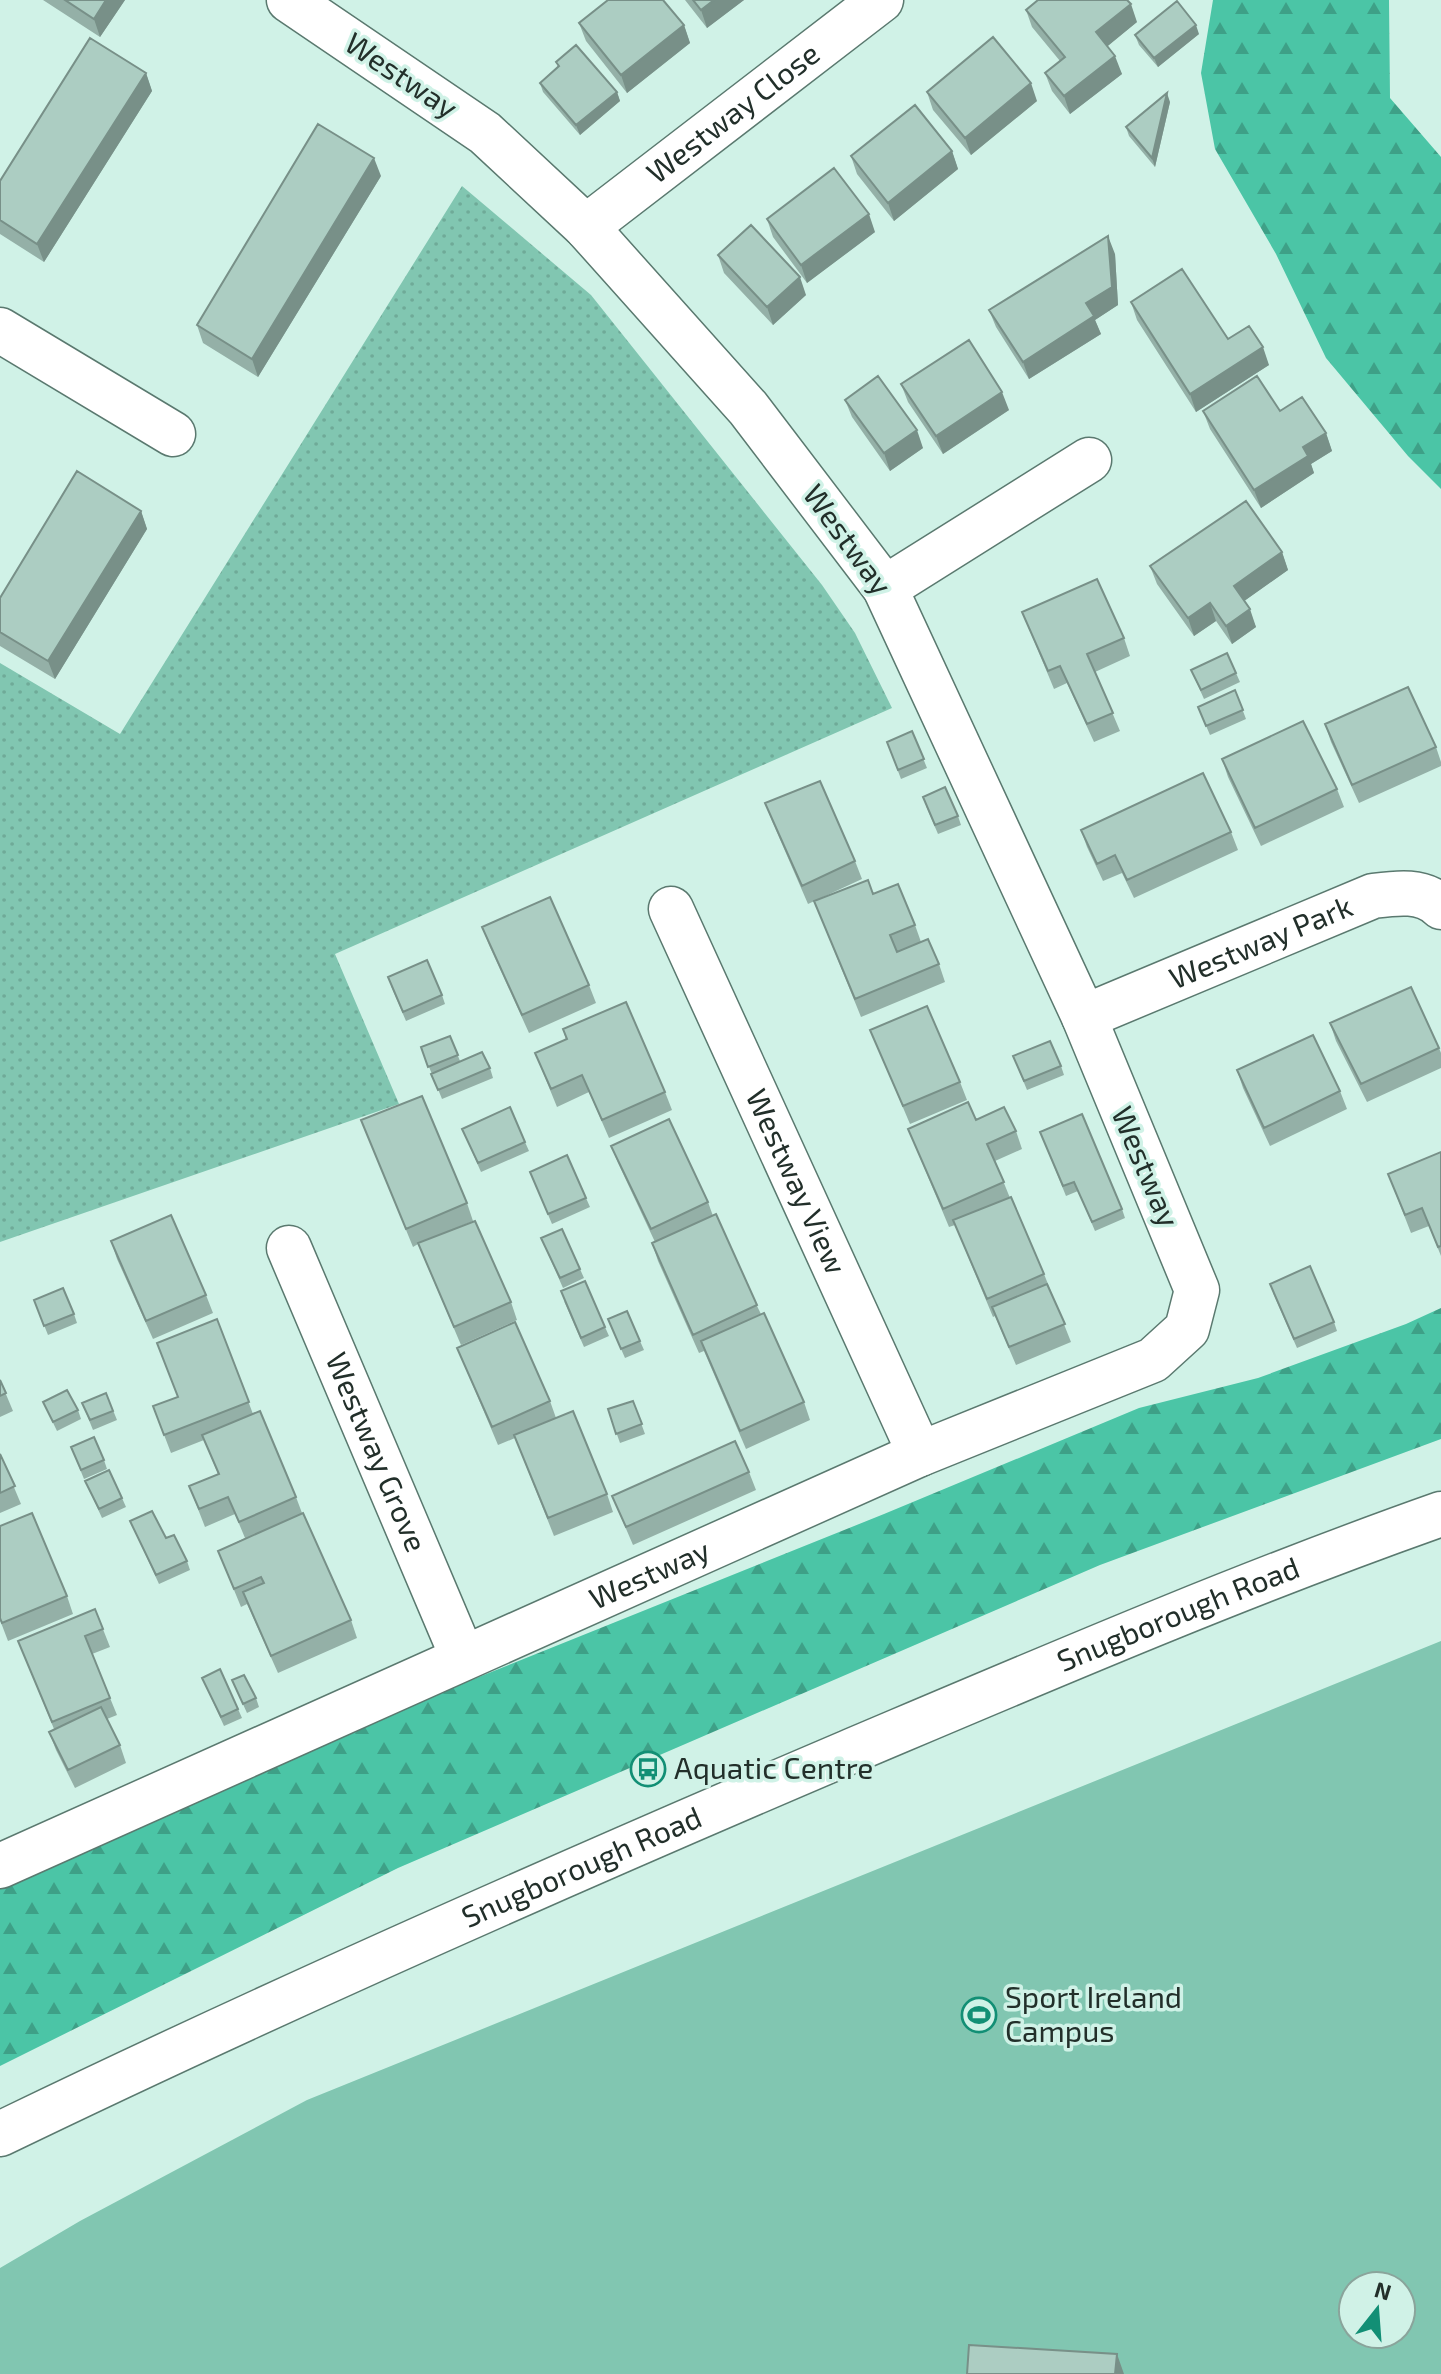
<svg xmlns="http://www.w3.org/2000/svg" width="1441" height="2374" viewBox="0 0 1441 2374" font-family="'Exo 2',sans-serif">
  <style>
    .grass { fill: url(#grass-dots) }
    .forest { fill: url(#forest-firs) }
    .pitch { fill: #81c6b1; fill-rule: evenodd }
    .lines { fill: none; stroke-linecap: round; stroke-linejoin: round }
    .minor-casing { stroke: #5a796f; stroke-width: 47 }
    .major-casing { stroke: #5a796f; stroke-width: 47 }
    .minor { stroke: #fff; stroke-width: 44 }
    .major { stroke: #fff; stroke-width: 44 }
    .wall { fill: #94b0a7 }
    .shaded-wall { fill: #789088 }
    .building { fill: #accdc2; stroke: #789088; stroke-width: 2 }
    .labels { text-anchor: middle; stroke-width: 7; stroke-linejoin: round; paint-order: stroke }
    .street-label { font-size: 30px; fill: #222f2a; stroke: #d0f2e7 }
    .poi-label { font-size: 30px; fill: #222f2a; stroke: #d0f2e7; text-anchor: start }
  </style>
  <defs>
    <pattern id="grass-dots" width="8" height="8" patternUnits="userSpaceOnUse" patternTransform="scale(2)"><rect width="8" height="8" fill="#81c6b1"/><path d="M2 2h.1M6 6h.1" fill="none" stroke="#6faa98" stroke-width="1.8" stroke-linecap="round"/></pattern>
    <pattern id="forest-firs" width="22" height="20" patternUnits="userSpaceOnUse" patternTransform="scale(2)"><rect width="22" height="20" fill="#4bc5a6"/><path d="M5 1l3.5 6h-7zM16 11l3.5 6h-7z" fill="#3ea087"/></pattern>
  </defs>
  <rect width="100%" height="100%" fill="#d0f2e7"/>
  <path class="grass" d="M462,186L591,295L822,585L855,633L892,708L335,954L399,1104L0,1242V663L120,734Z"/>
  <path class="forest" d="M1213,0H1389L1390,98L1441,157V489L1408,456L1326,358L1276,254L1215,149L1201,73Z
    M1441,1308V1439L1100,1565L398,1868L0,2066V1883L307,1746L884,1514L1139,1408L1258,1378L1406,1324Z"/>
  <path class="pitch" d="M1441,1641V2374H0V2268L80,2221L307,2100ZM1353,2286H1401V2334H1353Z"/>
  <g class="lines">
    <g class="minor-casing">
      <g id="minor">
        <path id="s1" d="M586,227L881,0"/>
        <path d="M0,330L173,434"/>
        <path d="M885,588L1089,460"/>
        <path id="s2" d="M671,909L920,1454"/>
        <path id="s3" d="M1084,1017L1373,896C1396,893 1423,889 1441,907"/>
        <path id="s4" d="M289,1248L463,1658"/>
        <path id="s5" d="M0,1866L920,1454L1153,1360L1187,1329L1197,1290L1084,1017L885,588L748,408L586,227L485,133L289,0"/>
      </g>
    </g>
    <g class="major-casing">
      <g id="major">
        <path id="s6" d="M0,2134C279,1999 563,1874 849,1752C1045,1669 1240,1585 1441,1514"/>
      </g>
    </g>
    <use href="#minor" class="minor"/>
    <use href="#major" class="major"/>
  </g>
  <path class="wall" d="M43,0H125L100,37Z
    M685,0H744L707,28Z
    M1026,10L1137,22L1107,46L1122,74L1070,114L1052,91L1045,73L1060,61L1032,27Z
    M579,23L684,25L690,43L627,93L586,41Z
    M1199,34L1158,67L1139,45L1135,35Z
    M556,62L617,92L620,101L580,135L543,92L540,83L558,67Z
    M146,73L152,91L44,262L0,234V181Z
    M927,92L1037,101L971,155L933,110Z
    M1170,102L1155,167L1129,136L1126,127Z
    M952,151L958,169L894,221L857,174L851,156Z
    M381,176L258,377L203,343L197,325Z
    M767,219L875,232L807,283L773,237Z
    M1115,254L1118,305L1095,320L1101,334L1029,379L996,327L989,310Z
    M718,255L806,295L773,325L724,273Z
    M1131,302L1228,339L1269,365L1196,412L1137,320Z
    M901,384L1009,410L943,454L908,402Z
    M845,400L923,448L890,471L852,417Z
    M1203,411H1280L1326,433L1332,451L1311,464L1314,473L1261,508L1210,429Z
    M141,511L147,529L55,679L0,646V598Z
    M1282,552L1288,570L1244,601L1256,627L1232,644L1216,621L1194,636L1157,584L1150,566Z
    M1022,612L1124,638L1130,656L1095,672L1120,731L1094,742L1067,683L1054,689Z
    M1191,670L1236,673L1240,682L1204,699Z
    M1235,690L1246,719L1210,735L1198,707Z
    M1325,724L1436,747L1441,762V766L1359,803L1331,742Z
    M912,731L927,768L901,779L887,742Z
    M1222,759L1337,789L1344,807L1261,846L1228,777Z
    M765,803L855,861L862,879L808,904L772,821Z
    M926,806L958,816L961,825L938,834Z
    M1081,830L1231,832L1238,850L1134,898L1122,873L1103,881L1087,847Z
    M873,894L915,925L921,942L939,964L945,982L861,1017L814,901Z
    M482,927L589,985L596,1003L529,1033L489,945Z
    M391,986L442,995L445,1004L406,1021Z
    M1330,1023L1439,1048L1441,1053V1068L1367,1102L1336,1041Z
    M563,1029L665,1092L672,1110L609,1138L589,1092L557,1107L535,1053L566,1040Z
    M870,1030L960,1082L967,1100L910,1124Z
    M450,1036L460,1061L490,1068L493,1078L442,1099L421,1047Z
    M1013,1056L1061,1066L1064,1075L1027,1090Z
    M1237,1070L1340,1091L1347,1109L1270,1146L1243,1088Z
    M361,1120L467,1203L473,1221L444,1233L511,1302L517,1320L461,1345L418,1244L413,1247Z
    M976,1120L1016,1131L1022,1149L995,1161L1010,1198L1044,1274L1071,1342L1016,1365L995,1316L993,1317L955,1225L949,1227L908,1129Z
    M462,1129L525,1142L529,1151L481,1172Z
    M1040,1132L1122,1209L1125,1218L1095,1231L1078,1191L1066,1196Z
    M611,1146L708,1202L713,1216L804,1402L810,1420L746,1449L704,1351L699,1353L658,1261L652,1243L655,1242L618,1163Z
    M1441,1152V1256L1429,1226L1411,1233L1388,1174Z
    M530,1172L586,1198L590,1207L552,1224Z
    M541,1238L580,1269L584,1278L563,1288Z
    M111,1241L206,1295L213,1313L153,1339L117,1259Z
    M1273,1293L1334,1322L1337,1331L1297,1348Z
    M34,1300L74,1314L77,1323L48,1335Z
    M564,1301L605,1327L609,1336L584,1347Z
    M217,1319L253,1414L296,1497L302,1513L351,1620L357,1638L278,1673L247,1604L241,1607L218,1551L245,1538L235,1514L205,1527L189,1486L218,1474L204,1440L171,1453L153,1406L178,1397Z
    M608,1319L640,1341L644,1350L625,1358Z
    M457,1348L550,1401L556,1418L607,1494L613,1512L554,1536L515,1438L498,1445Z
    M0,1380L13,1411L0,1417Z
    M106,1393L117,1420L93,1430L82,1403Z
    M633,1401L645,1434L620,1443L608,1409Z
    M43,1402L78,1410L81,1419L57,1431Z
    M71,1447L104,1460L107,1469L84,1479Z
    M0,1454L21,1504L0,1513Z
    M749,1472L756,1490L633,1545L612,1496Z
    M85,1481L122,1498L126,1507L102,1518Z
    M130,1521L166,1538L187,1561L190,1570L159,1584Z
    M0,1526L67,1596L73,1614L8,1641L0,1620Z
    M95,1609L110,1647L92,1654L117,1715L107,1719L120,1745L126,1763L75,1788L56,1750L49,1732L54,1729L18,1641Z
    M202,1678L238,1709L242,1718L224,1726Z
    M232,1680L256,1698L259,1707L247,1713Z"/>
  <path class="shaded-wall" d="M106,0H125L100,37L94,19Z
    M714,0H744L707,28L701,10Z
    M1131,4L1137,22L1103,50L1096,32Z
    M684,25L690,43L627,93L621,75Z
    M1196,25L1199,34L1158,67L1154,58Z
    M1115,56L1122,74L1070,114L1064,96Z
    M146,73L152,91L44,262L37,244Z
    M1031,83L1037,101L971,155L965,138Z
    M617,92L620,101L580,135L576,125Z
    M1167,93L1170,102L1155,167L1152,158Z
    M952,151L958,169L894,221L888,203Z
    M374,158L381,176L258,377L252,359Z
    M869,214L875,232L807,283L801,265Z
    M1108,236L1115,254L1118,305L1095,320L1101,334L1029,379L1023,362L1086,303Z
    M800,277L806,295L773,325L767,307Z
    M1263,347L1269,365L1196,412L1190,394Z
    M1002,392L1009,410L943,454L936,436Z
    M917,430L923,448L890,471L884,453Z
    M1326,433L1332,451L1311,464L1314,473L1261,508L1254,490L1303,447Z
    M141,511L147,529L55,679L48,661Z
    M1282,552L1288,570L1240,604L1234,586Z
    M1210,603L1216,621L1194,636L1188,618Z
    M1250,609L1256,627L1232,644L1226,626Z
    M1117,2354L1124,2374H1115Z"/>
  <path class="building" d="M65,0H106L94,19Z
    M608,0H663L684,25L621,75L579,23Z
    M693,0H714L701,10Z
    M1038,0H1127L1131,4L1096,32L1115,56L1064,96L1045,73L1065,57L1026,10Z
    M1177,1L1196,25L1154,58L1135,35Z
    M993,37L1031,83L965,138L927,92Z
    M90,38L146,73L37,244L0,220V181Z
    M576,45L617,92L576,125L540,83L559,66L556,62Z
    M1167,93L1152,158L1126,127Z
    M915,105L952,151L888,203L851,156Z
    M318,124L374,158L252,359L197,325Z
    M834,168L869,214L801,265L767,219Z
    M751,225L800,277L767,307L718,255Z
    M1108,236L1112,287L1086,303L1094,316L1023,362L989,310Z
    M1182,269L1228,339L1249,326L1263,347L1190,394L1131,302Z
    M969,340L1002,392L936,436L901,384Z
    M878,376L917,430L884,453L845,400Z
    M1257,376L1280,411L1302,397L1326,433L1303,447L1308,456L1254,490L1203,411Z
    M77,471L141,511L48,661L0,632V598Z
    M1246,501L1282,552L1234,586L1250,609L1226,626L1210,603L1188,618L1150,566Z
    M1097,579L1124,638L1087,654L1113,713L1087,724L1060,666L1048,671L1022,612Z
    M1227,653L1236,673L1201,690L1191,670Z
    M1408,687L1436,747L1352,785L1325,724Z
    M1235,690L1243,710L1206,726L1198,707Z
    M1303,721L1337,789L1255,828L1222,759Z
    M912,731L924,759L898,770L887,742Z
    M1203,773L1231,832L1127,880L1115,855L1097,864L1081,830Z
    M820,781L855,861L802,886L765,803Z
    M945,787L958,816L935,825L923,797Z
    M868,880L873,894L898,884L915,925L890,935L897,952L928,939L939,964L855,999L814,901Z
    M550,897L589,985L522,1015L482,927Z
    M427,960L442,995L403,1012L388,977Z
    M1411,987L1439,1048L1361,1084L1330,1023Z
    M626,1002L665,1092L602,1120L582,1075L551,1089L535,1053L567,1039L563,1029Z
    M927,1006L960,1082L903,1106L870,1030Z
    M1313,1035L1340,1091L1264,1128L1237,1070Z
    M450,1036L458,1055L428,1067L421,1047Z
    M1050,1041L1061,1066L1024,1081L1013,1056Z
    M482,1052L490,1068L438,1090L431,1074Z
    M422,1096L467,1203L406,1229L361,1120Z
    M968,1102L976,1120L1004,1107L1016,1131L987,1144L1004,1182L943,1209L908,1129Z
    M510,1107L525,1142L478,1163L462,1129Z
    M1082,1114L1122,1209L1092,1222L1074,1182L1063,1186L1040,1132Z
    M669,1119L708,1202L651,1229L611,1146Z
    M1441,1152V1246L1438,1247L1422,1208L1405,1215L1388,1174Z
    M567,1155L586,1198L548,1214L530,1172Z
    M1011,1197L1044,1274L987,1299L953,1220Z
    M716,1214L757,1305L693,1335L652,1243Z
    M171,1215L206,1295L146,1321L111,1241Z
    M475,1221L511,1302L454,1327L418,1243Z
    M562,1229L580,1269L560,1278L541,1238Z
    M1310,1266L1334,1322L1294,1339L1270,1284Z
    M585,1281L605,1327L581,1338L561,1291Z
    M1047,1284L1065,1324L1009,1347L992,1307Z
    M63,1288L74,1314L44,1326L34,1300Z
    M627,1311L640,1341L621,1349L608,1319Z
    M764,1313L804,1402L740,1431L701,1341Z
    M217,1319L249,1402L164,1435L153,1406L178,1397L157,1343Z
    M515,1322L550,1401L492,1427L457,1348Z
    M0,1380L6,1393L0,1396Z
    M67,1390L78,1410L53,1422L43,1402Z
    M106,1393L113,1411L90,1420L82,1403Z
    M633,1401L642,1424L616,1434L608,1409Z
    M260,1411L296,1497L239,1522L228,1497L199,1509L189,1486L219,1474L202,1435Z
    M573,1411L607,1494L548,1518L514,1435Z
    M94,1437L104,1460L81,1470L71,1447Z
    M735,1441L749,1472L626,1527L612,1496Z
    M0,1454L15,1486L0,1493Z
    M109,1470L122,1498L99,1509L85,1481Z
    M152,1511L166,1538L174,1535L187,1561L156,1575L130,1521Z
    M32,1513L67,1596L2,1623L0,1618V1526Z
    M303,1513L351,1620L271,1656L243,1592L264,1583L261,1577L234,1589L218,1551Z
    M95,1609L103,1629L85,1636L110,1698L52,1722L18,1641Z
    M220,1669L238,1709L221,1717L202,1678Z
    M244,1675L256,1698L243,1704L232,1680Z
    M101,1707L120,1745L68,1770L49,1732Z
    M969,2345L1117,2354L1115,2374H967Z"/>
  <defs>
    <g id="bus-ring" transform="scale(1.8)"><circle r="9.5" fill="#d0f2e7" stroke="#128f75" stroke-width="1.5"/><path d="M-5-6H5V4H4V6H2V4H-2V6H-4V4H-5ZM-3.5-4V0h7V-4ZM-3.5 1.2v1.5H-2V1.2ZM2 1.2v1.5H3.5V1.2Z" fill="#128f75"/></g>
    <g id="stadium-ring" transform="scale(1.8)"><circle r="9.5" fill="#d0f2e7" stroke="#128f75" stroke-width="1.5"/><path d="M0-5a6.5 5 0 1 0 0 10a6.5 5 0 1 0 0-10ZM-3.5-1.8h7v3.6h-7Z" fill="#128f75"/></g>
  </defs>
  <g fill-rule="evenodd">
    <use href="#bus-ring" x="648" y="1769"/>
    <use href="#stadium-ring" x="979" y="2015"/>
  </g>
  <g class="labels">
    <g class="street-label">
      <text transform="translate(401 76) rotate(34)" y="10">Westway</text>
      <text dy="10" stroke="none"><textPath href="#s1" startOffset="186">Westway Close</textPath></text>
      <text transform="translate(847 540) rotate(54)" y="10">Westway</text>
      <text dy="10" stroke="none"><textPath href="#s3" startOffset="192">Westway Park</textPath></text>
      <text transform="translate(1145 1167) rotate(67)" y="10">Westway</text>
      <text dy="10" stroke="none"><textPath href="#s2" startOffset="300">Westway View</textPath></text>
      <text dy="10" stroke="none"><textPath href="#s4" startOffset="222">Westway Grove</textPath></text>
      <text dy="10" stroke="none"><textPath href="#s5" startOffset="712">Westway</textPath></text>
      <text dy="10" stroke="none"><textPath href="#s6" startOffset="1288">Snugborough Road</textPath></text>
      <text dy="10" stroke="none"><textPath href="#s6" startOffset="640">Snugborough Road</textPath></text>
    </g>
    <g class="poi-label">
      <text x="674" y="1779">Aquatic Centre</text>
      <text x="1005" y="2008">Sport Ireland<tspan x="1005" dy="34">Campus</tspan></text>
    </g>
  </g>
  <g transform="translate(1377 2310) rotate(17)"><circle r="38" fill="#d0f2e7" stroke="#8aa49b" stroke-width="2"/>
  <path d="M0-6L14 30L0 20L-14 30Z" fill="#128f75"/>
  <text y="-12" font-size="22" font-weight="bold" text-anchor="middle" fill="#222f2a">N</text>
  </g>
</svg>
